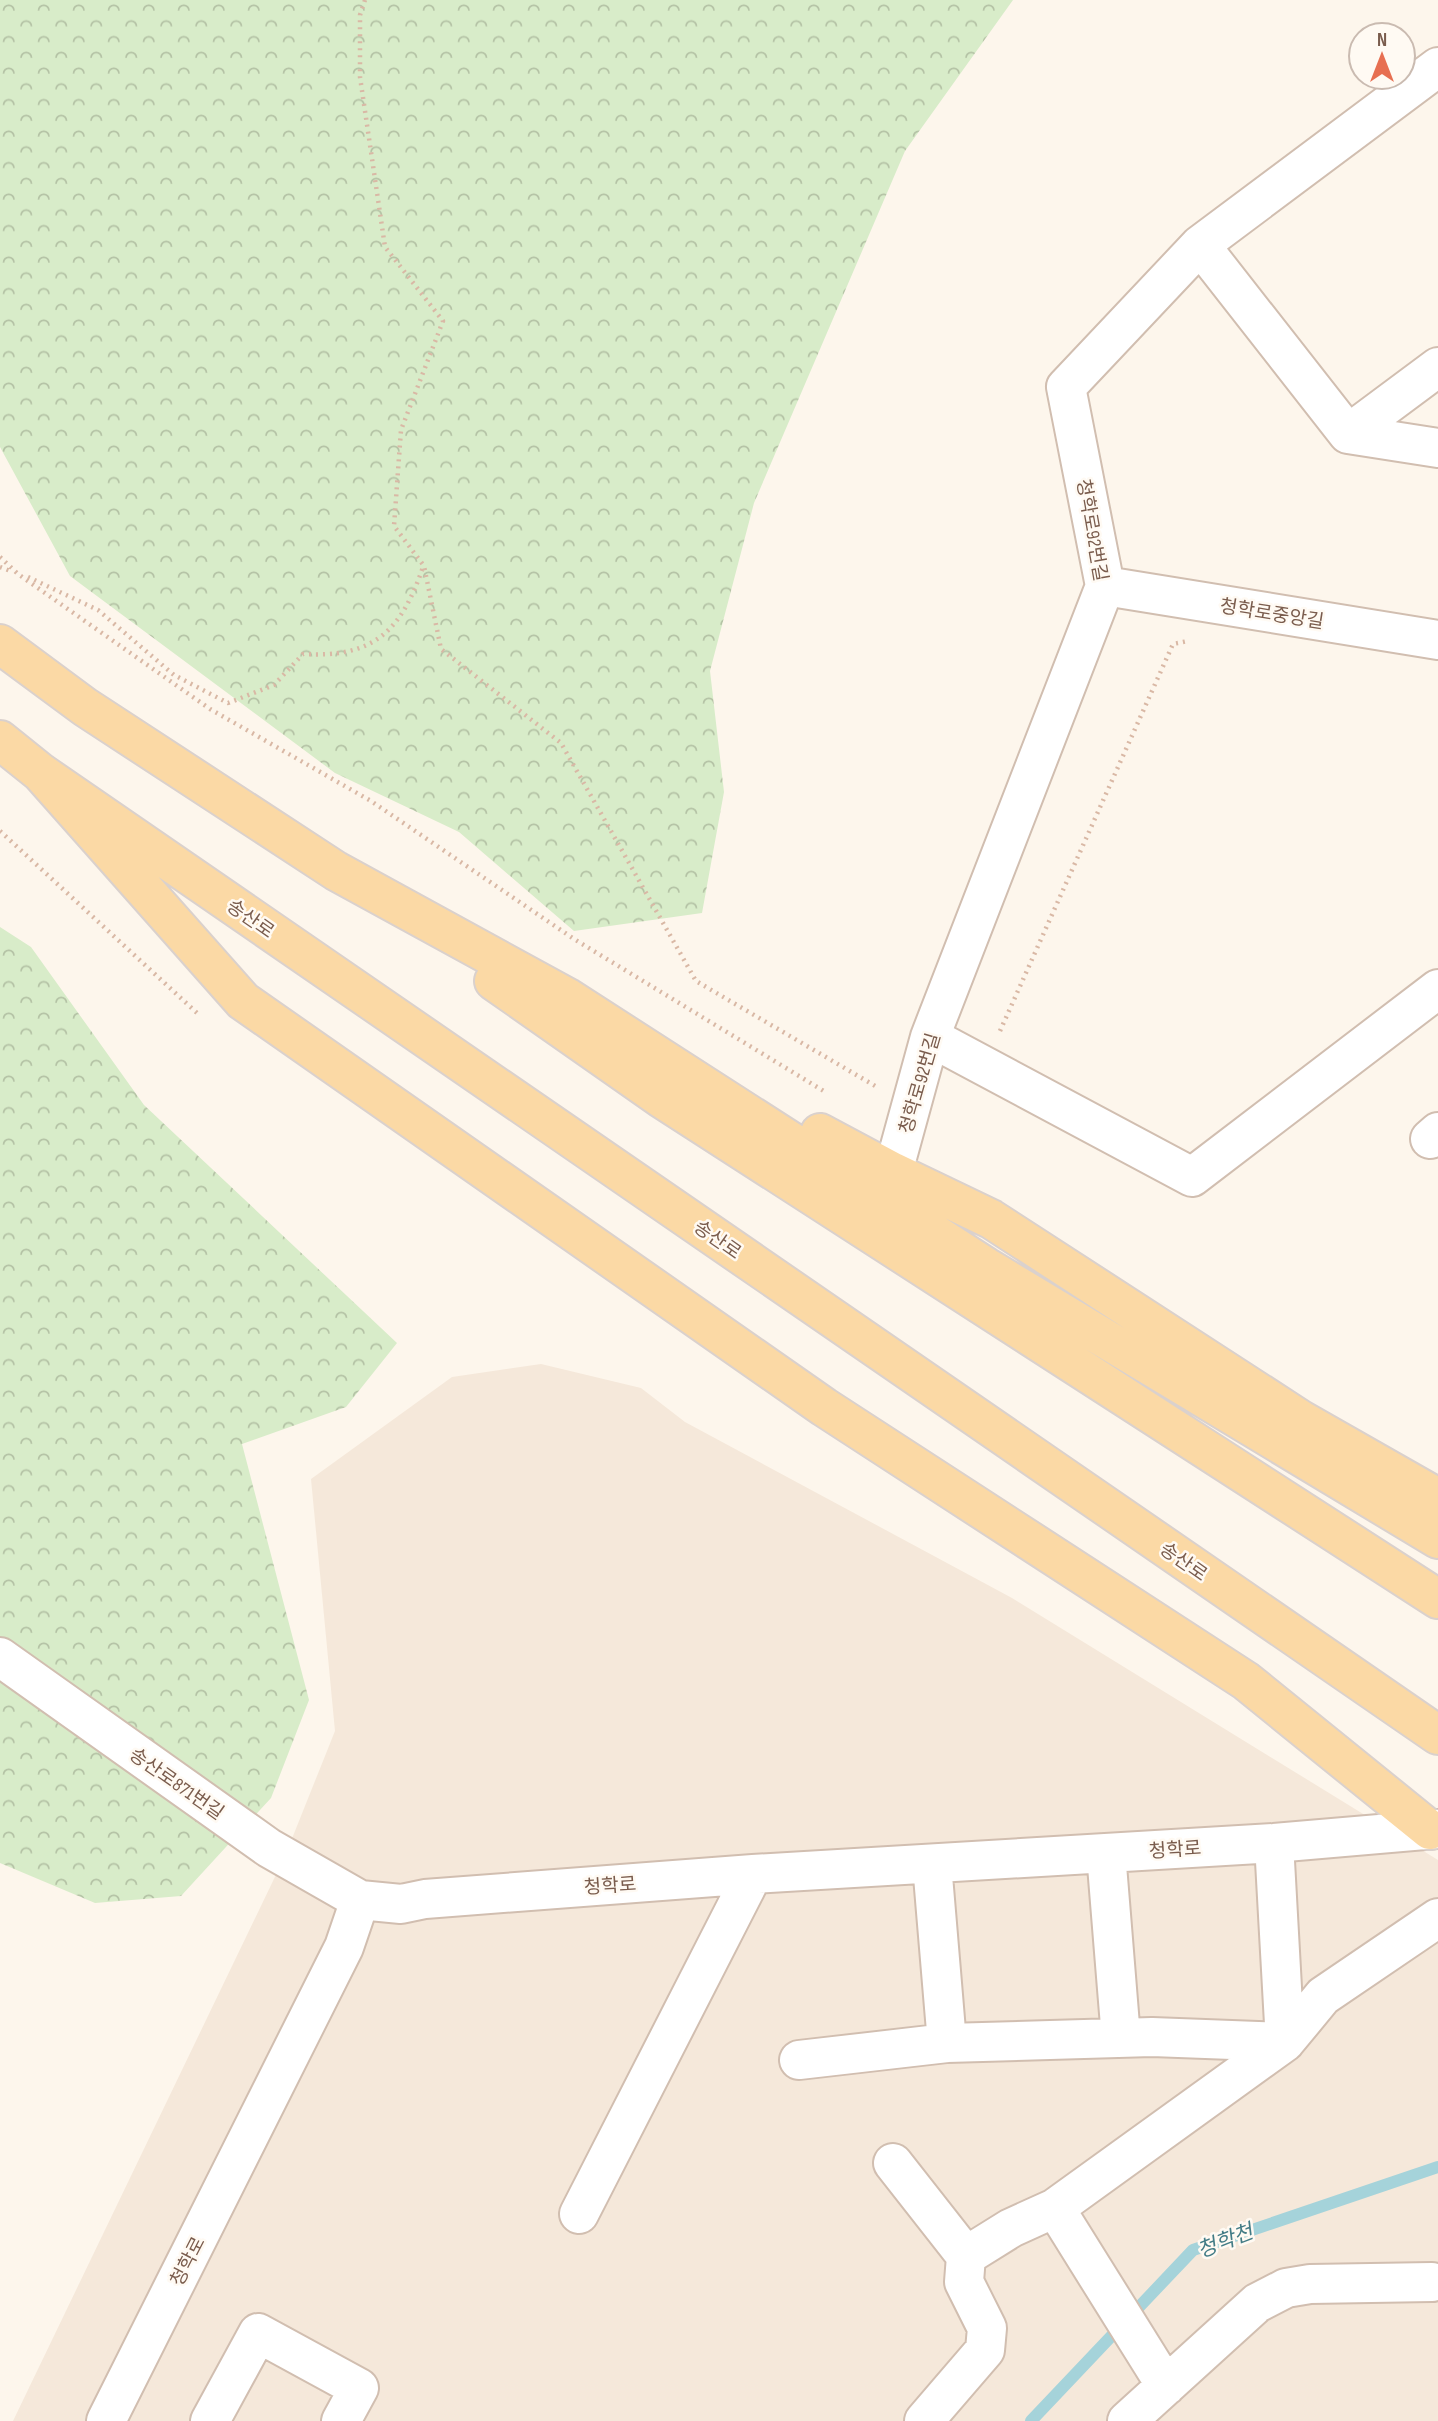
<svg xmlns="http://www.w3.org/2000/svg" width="1438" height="2421" viewBox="0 0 1438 2421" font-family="'Sofia Sans Condensed','Noto Sans KR',sans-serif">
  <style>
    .residential { fill: #f5e8da }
    .forest { fill: url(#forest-crowns) }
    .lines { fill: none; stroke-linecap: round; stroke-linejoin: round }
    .stream { stroke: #a5d3da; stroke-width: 12 }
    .minor-casing { stroke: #d1beb0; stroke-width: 42 }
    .major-casing { stroke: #dad1cd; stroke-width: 42 }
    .path { stroke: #d9b8a5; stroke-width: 4.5; stroke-dasharray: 2 5; stroke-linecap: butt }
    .minor { stroke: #fff; stroke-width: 38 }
    .major { stroke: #fbd9a5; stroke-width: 38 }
    .labels { text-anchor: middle; stroke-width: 5; stroke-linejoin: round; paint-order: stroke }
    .street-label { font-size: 19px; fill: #7a5c4d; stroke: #fffaf3 }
    .water-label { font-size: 21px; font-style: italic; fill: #437c86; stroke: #fffaf3 }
  </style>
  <defs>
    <pattern id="forest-crowns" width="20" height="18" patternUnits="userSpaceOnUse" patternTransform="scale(1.75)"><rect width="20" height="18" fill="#d8ecc9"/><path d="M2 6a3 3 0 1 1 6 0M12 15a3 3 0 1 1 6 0" fill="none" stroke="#b4c2a5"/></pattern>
  </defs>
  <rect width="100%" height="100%" fill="#fdf6ec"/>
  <path class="residential" d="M541,1364L641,1388L685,1422L1012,1598L1438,1860V2421H13L285,1856L335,1731L311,1479L452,1377Z"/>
  <path class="forest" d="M0,0H1013L905,151L754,503L710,671L724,792L702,913L574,931L459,832L335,773L70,576L0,447Z
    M0,927L31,947L144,1105L397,1343L346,1407L242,1444L309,1700L271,1798L181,1896L95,1903L0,1863Z"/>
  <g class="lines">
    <path class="stream" d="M1031,2421L1193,2250L1438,2167"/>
    <g class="minor-casing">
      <path id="minor" d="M1200,245L1348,434L1438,448
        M1348,434L1438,367
        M1105,586L1438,640
        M930,1037L1192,1177L1438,989
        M1430,1139L1438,1132
        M893,1172L930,1037L1105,586L1066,387L1200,245L1438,67
        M0,1657L269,1848L360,1900L401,1904L425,1899L753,1874L1274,1843L1438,1829
        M1106,1853L1121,2038
        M932,1864L947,2043
        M799,2060L947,2043L1152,2037L1285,2042L1323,1996L1438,1918
        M893,2163L966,2256
        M1055,2208L1166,2386
        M579,2214L753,1874
        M106,2421L344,1947L360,1900
        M210,2421L258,2333L359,2388L341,2421
        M924,2421L985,2350L987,2328L964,2282L966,2256L1011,2228L1055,2208L1285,2042L1274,1843
        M1127,2421L1257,2303L1286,2288L1310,2284L1432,2282"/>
    </g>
    <g class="major-casing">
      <path id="major" d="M0,644L85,707L336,871L568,998L986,1267L1438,1539
        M0,740L41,773L1438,1735
        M41,773L243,1001L824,1407L1246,1681L1430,1830
        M494,981L661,1098L1438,1599
        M820,1133L893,1172L991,1219L1301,1420L1438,1498"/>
    </g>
    <path class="path" d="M365,0L360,15V77L385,247L443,321L401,430L394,526L424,566L441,649L561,743L696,981L877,1087
      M0,557L18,574L210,709L371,801L574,939L827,1093
      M0,567L13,572
      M28,577L98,610L174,675L228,703L274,685L303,654C373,658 401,632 423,567
      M0,831L197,1013
      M1000,1031L1173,644L1188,641"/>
    <use href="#minor" class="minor"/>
    <use href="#major" class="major"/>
  </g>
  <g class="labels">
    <g class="street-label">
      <text transform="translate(1093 530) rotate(80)" y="7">청학로92번길</text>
      <text transform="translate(1272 613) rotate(9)" y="7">청학로중앙길</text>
      <text transform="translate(251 918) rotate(35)" y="7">송산로</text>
      <text transform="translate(919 1083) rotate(-74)" y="7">청학로92번길</text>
      <text transform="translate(718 1239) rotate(35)" y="7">송산로</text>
      <text transform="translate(1184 1561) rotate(35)" y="7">송산로</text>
      <text transform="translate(177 1783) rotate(35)" y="7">송산로871번길</text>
      <text transform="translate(1175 1849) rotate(-4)" y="7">청학로</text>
      <text transform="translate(610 1885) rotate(-4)" y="7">청학로</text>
      <text transform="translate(187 2261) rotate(-63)" y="7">청학로</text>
    </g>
    <g class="water-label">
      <text transform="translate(1225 2241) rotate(-21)" y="7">청학천</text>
    </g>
  </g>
  <g transform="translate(1382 56)"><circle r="33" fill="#fffaf3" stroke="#cabbb1" stroke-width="2"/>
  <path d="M0-5L12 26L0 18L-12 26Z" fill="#e76f51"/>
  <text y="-10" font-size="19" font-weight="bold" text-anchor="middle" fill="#7a5c4d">N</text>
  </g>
</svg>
